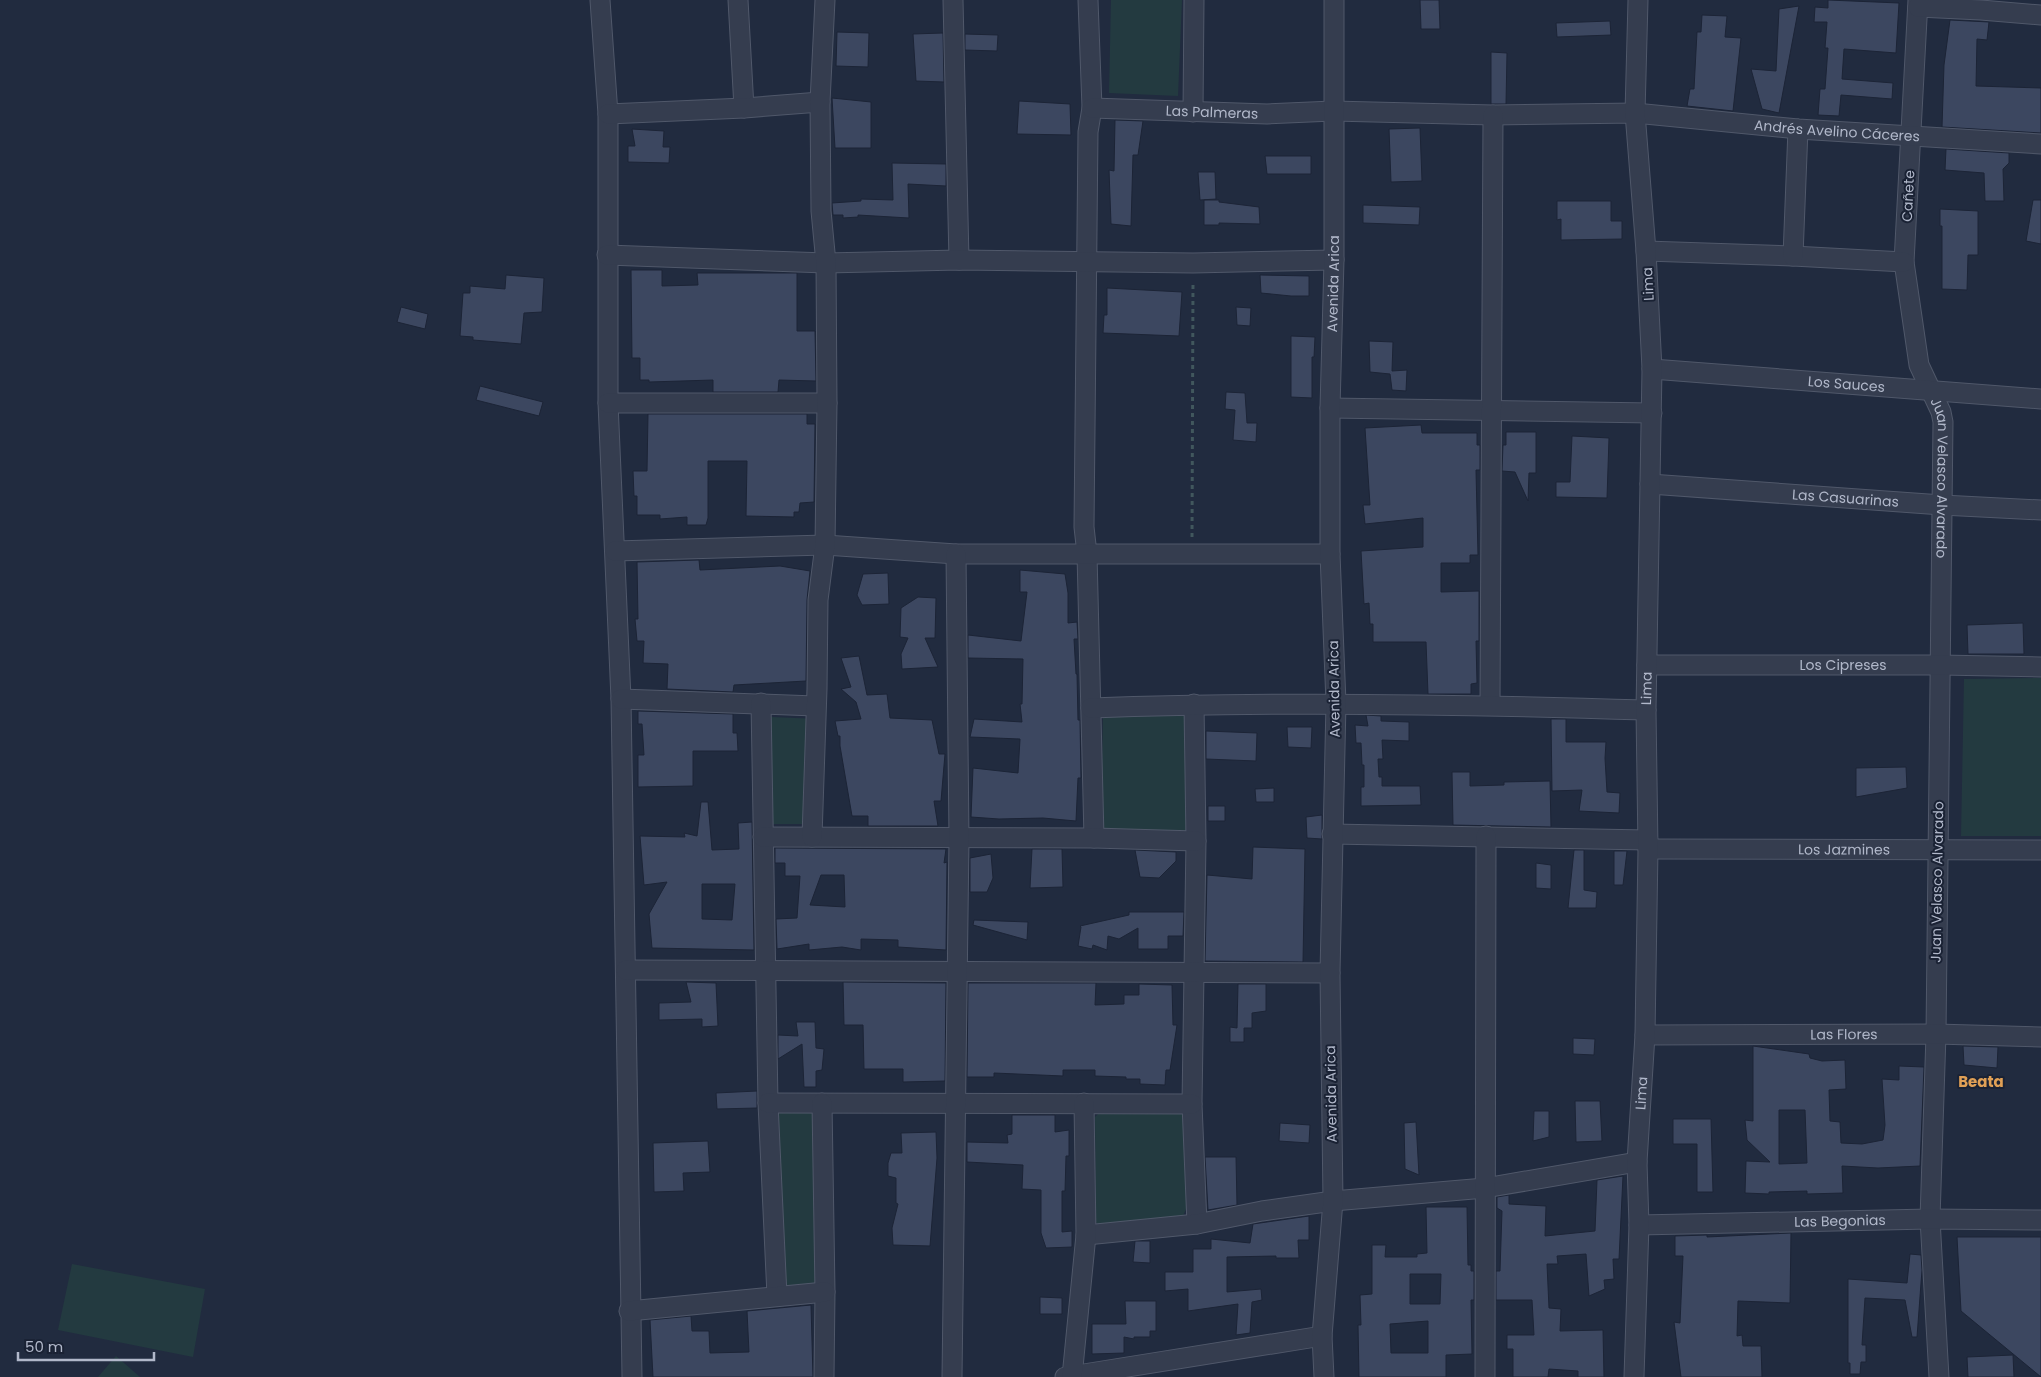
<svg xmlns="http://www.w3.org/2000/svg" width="2041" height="1377" viewBox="0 0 2041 1377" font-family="Poppins,sans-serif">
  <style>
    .green { fill: #233a40 }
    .building { fill: #3c4760; stroke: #1c2436; fill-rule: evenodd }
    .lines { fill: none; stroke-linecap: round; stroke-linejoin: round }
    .minor-casing { stroke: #50586a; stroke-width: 21 }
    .path { stroke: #41575d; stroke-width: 3; stroke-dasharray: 4 4; stroke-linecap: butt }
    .minor { stroke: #353d4f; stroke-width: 19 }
    .labels { text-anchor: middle; stroke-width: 4; stroke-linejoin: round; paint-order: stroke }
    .street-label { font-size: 14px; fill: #b1b8ca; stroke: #1a2234 }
    .neighbourhood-label { font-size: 15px; font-weight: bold; fill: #e0a056; stroke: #1a2234 }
  </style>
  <rect width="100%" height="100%" fill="#212b3f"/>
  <path class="green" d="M1111,0H1182L1178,96L1109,93Z
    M2041,678V836H1961L1964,679Z
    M1103,712L1187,713L1188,832L1101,829Z
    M771,717L820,719V824H772Z
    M777,1107L818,1108L820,1287L784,1286Z
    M1180,1111L1184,1115L1187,1207L1182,1218L1102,1228L1096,1222L1095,1117L1100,1112Z
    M72,1264L205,1289L193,1357L58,1330Z
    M116,1356L140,1377H98Z"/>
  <path class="building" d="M1420,0H1439L1440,29H1421Z
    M1828,0L1899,3L1896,53L1844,49L1842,79L1893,83L1892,99L1841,95L1839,116L1818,115L1820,89H1825L1828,48H1825L1827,22H1814L1815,7L1828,8Z
    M1799,6L1779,113L1762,109L1751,69L1776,71L1779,9Z
    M1702,15L1727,16L1725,37L1741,38L1733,111L1687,106L1690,89H1694L1697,32H1701Z
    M1950,20L1989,22L1987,40L1977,39L1976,86L2041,88V133L1942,127L1944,65Z
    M1610,21L1611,35L1557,37L1556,23Z
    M837,32L869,33L868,67L836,66Z
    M943,33L944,82L916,81L913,34Z
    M965,34L998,35L997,51L965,50Z
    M1491,52L1507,53L1506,104H1491Z
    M832,98L871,102V148H835Z
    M1019,101L1070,104L1071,135L1017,134Z
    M1115,120L1143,121L1138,155H1133L1131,226L1111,224L1109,170L1114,171Z
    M1420,128L1422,181L1391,182L1389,129Z
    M632,129L664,131L663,147H670L669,163L628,162V146H635Z
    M1946,149L2009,153V163L2003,169L2004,201H1985L1984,173L1945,170Z
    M1265,156H1311V174H1267Z
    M892,163L946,164V186L908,184L909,218L858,215V217L843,218V215H833L832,203L861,201V199L893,200Z
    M1198,172H1215L1216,199L1200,200Z
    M1204,200H1219V202L1259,207L1260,224L1219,223V225H1204Z
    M2033,200H2041V244L2026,241Z
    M1557,201H1611V221H1622V239L1561,240V219L1557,220Z
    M1363,205L1420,207L1419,225L1363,223Z
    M1940,209L1978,211V255H1968L1967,290L1942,289V226H1940Z
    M631,270H662V286L698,285L697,273H797V331H815L816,381L779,380L778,392H713V380L649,382V380H640V358H632Z
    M506,275L544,278L542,312L524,313L521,344L473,340V337L460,336L463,293H470V286L505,289Z
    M1260,275L1309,276V296H1291L1261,293Z
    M1107,288L1182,292L1179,336L1103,333L1104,315H1107Z
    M401,307L428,314L425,329L397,322Z
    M1236,307L1251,308L1250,326L1237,325Z
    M1291,336L1315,337L1314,357H1312V398L1291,397Z
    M1369,341L1393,342L1392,371L1407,370L1406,391L1392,390L1390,374L1370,372Z
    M480,386L543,402L539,416L476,400Z
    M1226,392L1245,393L1247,423H1257L1256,442L1233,440L1235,410L1225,409Z
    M648,414H807V424H815L814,502L800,503L799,512H794V517L746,516L747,461H708V518L706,525H687V517L660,519V515H637V496H634L633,471H647Z
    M1421,425L1422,433H1477V445H1480V470H1476L1478,555H1470V563H1441V592L1479,591V641H1476L1477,683L1471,684V694H1428L1426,642H1373V624H1370L1369,603L1364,604L1361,551L1423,547V518L1365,524L1363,505H1370L1365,428Z
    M1506,432H1536V473H1529L1528,501L1515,472L1502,471L1503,445H1506Z
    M1572,436L1609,438L1607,498L1556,497V482H1570Z
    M699,560L700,570L780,566L810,571L807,600L806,681L734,685L733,692L667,689L668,664L643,663L644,641H637L635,619H638L637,562Z
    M1020,570L1065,574L1068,593V623L1077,622L1078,639H1074L1076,674H1077L1078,720H1080L1081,778H1078L1076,821L1043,818L999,819L971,817L973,768L1018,773L1020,739L970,737L974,719L1022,722L1020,704H1022L1023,659L968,658V635L1021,641L1027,592H1020Z
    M888,573L889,604L862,605L857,595L863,574Z
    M918,597L936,598L935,638H925L938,667L902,669L901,654L908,638L900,637L901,608Z
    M2023,623L2024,654H1968L1967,625Z
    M859,656L867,695L887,694L890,718L932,720L939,754H945L941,801H934L938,826H868V816H852L840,746V736H838L835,721L861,719L856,702L841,689L851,687L841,658Z
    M638,711L733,714V733H737L738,751H693V786L638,787V755H644L642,724H638Z
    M1366,715L1381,716V721L1409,722V741L1382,740L1383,759H1378L1379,777H1382V786H1420L1421,805L1361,806V787H1364V765H1362L1361,743H1356L1355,725L1368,726Z
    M1551,719H1566V742H1606L1605,758L1607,792L1620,793L1619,813L1579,811L1582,790L1552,791Z
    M1287,727H1312L1311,748L1288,747Z
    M1206,731L1257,733L1256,761L1206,759Z
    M1906,767L1907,788L1856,797V768Z
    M1452,772H1470V786L1504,785V782L1550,781L1551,827L1453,825Z
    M1274,788V802H1256L1255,789Z
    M701,802H708L712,850L739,849L738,823L752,822L754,950L652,948L649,914L667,882L644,885L640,836L685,837L684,833L697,836ZM702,884H735L732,920L702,919Z
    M1208,806H1225V821H1208Z
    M1322,815V839L1307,838L1306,817Z
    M1253,847L1305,849L1303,962L1205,961L1207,875L1252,879Z
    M775,848L946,849L944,863L947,862L946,950L898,947V940L861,939V950L842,947L809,950V944L777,949L776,919L797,918L800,876H785V863H775ZM821,875H844L845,907L810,905Z
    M1032,849H1062L1063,887L1030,888Z
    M1135,850L1176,852V861L1159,878L1140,877Z
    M1574,850H1584V890L1597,892L1596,908H1568Z
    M1614,851H1627L1623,885H1614Z
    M991,854L993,878L987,892H970V858Z
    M1536,863L1551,865V889L1536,888Z
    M1129,912H1184L1183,936H1168V949H1138V928L1119,939L1108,936L1107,950L1093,945L1092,949L1078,946L1081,927L1080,926L1129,915Z
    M974,920L1028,922L1027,940L973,925Z
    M686,982L716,983L718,1026L702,1027V1019L659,1020V1003L691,1002Z
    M843,982L946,983L945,1081L903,1082V1069H864L863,1025H844Z
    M968,983H1096L1095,1005L1124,1004V995H1139V984L1172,985L1173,1025H1177L1170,1070H1166L1165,1085L1140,1084V1079H1126V1077L1095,1076V1070H1063V1076L994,1073V1077H967Z
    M1238,984H1266V1011L1252,1013V1028H1244V1042H1230V1027L1237,1028Z
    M796,1022H815L816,1048L824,1049L822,1070L816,1071V1087H804L802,1044L778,1059V1035L798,1036Z
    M1573,1038L1595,1039L1594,1055L1573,1054Z
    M1753,1046L1809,1054L1810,1058L1822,1061L1845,1060L1846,1089L1829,1090L1830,1121L1840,1122L1841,1143L1862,1144L1883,1140L1885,1125L1882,1079L1899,1080V1066L1924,1067L1920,1166L1878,1168L1842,1166L1843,1193L1807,1194V1191L1769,1192V1194L1745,1193L1746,1161L1770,1162L1747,1140L1745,1120L1753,1121ZM1779,1110H1805L1807,1163L1779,1164Z
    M1963,1046L1998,1047L1997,1068L1964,1065Z
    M757,1091V1108L717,1109L716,1093Z
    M1575,1101H1600L1602,1141L1576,1142Z
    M1534,1111H1549V1137L1533,1141Z
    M1012,1115H1055V1132L1069,1130V1156H1066L1065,1191H1062V1232L1072,1231V1247L1046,1248L1041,1233V1190L1022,1189L1023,1165L967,1162V1142L1008,1143L1007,1135L1012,1134Z
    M1673,1119H1711L1713,1192H1697V1144H1673Z
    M1416,1122L1419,1175L1405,1169L1404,1123Z
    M1280,1123L1310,1125L1309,1143L1279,1141Z
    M936,1132L937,1158L930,1246L893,1245L892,1228L898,1204L896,1203V1178L888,1176V1163L891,1153H902L901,1133Z
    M708,1141L710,1172L683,1173L684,1191L654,1192L653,1143Z
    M1205,1157H1236L1237,1205L1208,1210Z
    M1623,1176L1619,1259H1613L1614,1279L1604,1280L1605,1289L1589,1296L1586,1254L1557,1256L1558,1264H1547L1549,1308L1561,1309L1560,1331L1603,1330L1604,1377H1578V1371L1549,1369L1548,1377H1513V1349H1507V1335H1534L1532,1300H1496V1271H1500L1502,1211L1497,1208V1197L1509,1195V1204L1546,1206L1545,1236L1595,1231L1597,1180Z
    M1426,1207H1467L1468,1265H1471V1271H1474V1300H1471L1472,1354L1446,1355V1377H1359L1358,1325H1361L1360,1295L1372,1294V1245H1386L1385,1257H1417V1254L1427,1253ZM1410,1274H1441L1440,1304H1410ZM1428,1321V1353H1391L1390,1324Z
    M1309,1216V1240H1298L1299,1258H1276V1256L1227,1257V1292L1261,1289L1262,1300L1252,1302L1250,1333L1236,1335L1238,1304L1188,1311V1289L1165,1291V1272H1193V1249H1211V1239L1250,1243L1253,1224Z
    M1791,1233L1790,1303L1738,1301L1737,1336L1742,1335L1743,1346H1761L1762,1377H1681L1674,1322L1680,1323L1683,1256H1675V1236L1707,1235V1237Z
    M1957,1237H2041V1377L1961,1311Z
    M1135,1241H1150V1263L1133,1262Z
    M1910,1254L1921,1255L1922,1270L1917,1337H1912L1905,1300L1865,1298L1862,1345H1866V1362H1861L1860,1374H1850V1363H1848V1279L1907,1283Z
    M1040,1297L1062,1298V1314H1040Z
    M1125,1301H1156V1331H1150V1337H1134V1339L1124,1337V1353L1092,1354V1324H1126Z
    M811,1305L813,1377H653L650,1320L691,1316L692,1331H709L710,1353L749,1352L747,1311Z
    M2013,1355L2014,1377H1968L1967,1357Z"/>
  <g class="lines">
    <g class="minor-casing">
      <g id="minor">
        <path d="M600,0L608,114V403L621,699L632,1377"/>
        <path d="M738,0L744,108"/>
        <path d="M953,0L959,260"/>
        <path d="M1088,0L1092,108L1088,132L1084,527L1087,554L1094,838"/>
        <path id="s1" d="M1918,0L1904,262L1919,365L1941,412L1943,422L1936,1034L1930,1219L1939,1377"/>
        <path d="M1918,7L1981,10L2041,15"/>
        <path id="s2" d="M1092,108L1267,114L1333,111L1493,115L1635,113L1798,129L2041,144"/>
        <path d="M1193,112L1194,0"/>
        <path d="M608,114L744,108L820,102"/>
        <path d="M1646,251L1793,256L1904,262"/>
        <path d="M607,255L826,263L959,260L1193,263L1334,260"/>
        <path d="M1793,256L1798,129"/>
        <path id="s3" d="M1652,369L2041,399"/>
        <path d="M608,403H827"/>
        <path d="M1330,408L1652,413"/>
        <path id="s4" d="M1650,484L1942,505L2041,510"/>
        <path d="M615,551L825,545L956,554H1330"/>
        <path id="s5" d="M1647,665H1940L2041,667"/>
        <path d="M621,699L815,706"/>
        <path d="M761,703L768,1103L777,1296"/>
        <path d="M1194,704L1196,841L1192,1104L1197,1224"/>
        <path d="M1490,705L1493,115"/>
        <path d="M1091,708C1276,701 1461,704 1646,710"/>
        <path d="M1332,834L1648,840"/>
        <path d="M763,837L1094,838L1196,841"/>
        <path d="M812,837L817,689L818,600L825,545L827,403L826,263L821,211L820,102L825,0"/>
        <path id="s6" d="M1648,849L2041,850"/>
        <path d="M626,970L1330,973"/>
        <path id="s7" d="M1645,1035L1936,1034L2041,1037"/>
        <path d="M768,1103L1192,1104"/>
        <path d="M822,1103L825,1292L824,1377"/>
        <path id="s8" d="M1639,1225L1930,1219L2041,1220"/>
        <path d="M1086,1235L1197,1224L1262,1211L1333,1201L1485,1188L1637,1162"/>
        <path d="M629,1311L825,1292"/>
        <path d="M952,1377L959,839L956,554"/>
        <path d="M1065,1377L1322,1336"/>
        <path d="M1072,1377L1086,1235L1084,1103"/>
        <path id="s9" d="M1324,1377L1322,1336L1333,1201L1330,973L1336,703L1330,554V408L1334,260V0"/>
        <path d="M1485,1377L1486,836"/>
        <path id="s10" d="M1634,1377L1639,1225L1637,1162L1645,1035L1648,849L1646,710L1652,369L1646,251L1635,113L1638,0"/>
      </g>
    </g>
    <path class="path" d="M1192,537L1193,281"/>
    <use href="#minor" class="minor"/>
  </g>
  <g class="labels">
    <g class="street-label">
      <text dy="5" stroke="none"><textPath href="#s2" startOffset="120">Las Palmeras</textPath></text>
      <text dy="5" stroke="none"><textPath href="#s2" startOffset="746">Andrés Avelino Cáceres</textPath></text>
      <text transform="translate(1908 196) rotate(-87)" y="5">Cañete</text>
      <text dy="5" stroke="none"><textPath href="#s9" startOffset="1094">Avenida Arica</textPath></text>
      <text transform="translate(1648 284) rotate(-93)" y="5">Lima</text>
      <text dy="5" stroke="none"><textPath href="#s3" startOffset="195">Los Sauces</textPath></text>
      <text dy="5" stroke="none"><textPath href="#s1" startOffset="484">Juan Velasco Alvarado</textPath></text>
      <text dy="5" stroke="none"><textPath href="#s4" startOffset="196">Las Casuarinas</textPath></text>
      <text dy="5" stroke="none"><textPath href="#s5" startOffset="196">Los Cipreses</textPath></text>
      <text dy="5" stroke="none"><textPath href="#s10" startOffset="689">Lima</textPath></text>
      <text transform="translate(1334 689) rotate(-91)" y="5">Avenida Arica</text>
      <text dy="5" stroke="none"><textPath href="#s6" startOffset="196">Los Jazmines</textPath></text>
      <text transform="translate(1937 882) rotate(-89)" y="5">Juan Velasco Alvarado</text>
      <text dy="5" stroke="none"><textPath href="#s7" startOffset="199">Las Flores</textPath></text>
      <text dy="5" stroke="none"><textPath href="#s10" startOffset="284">Lima</textPath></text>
      <text transform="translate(1331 1094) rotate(-91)" y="5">Avenida Arica</text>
      <text dy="5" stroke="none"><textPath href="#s8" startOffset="201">Las Begonias</textPath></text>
    </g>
    <g class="neighbourhood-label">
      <text x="1981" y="1087">Beata</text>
    </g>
  </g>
  <path d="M18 1352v8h136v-8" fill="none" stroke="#b1b8ca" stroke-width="2.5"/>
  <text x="25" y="1352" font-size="15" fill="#b1b8ca" stroke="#1a2234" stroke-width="4" paint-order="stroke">50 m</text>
</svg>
